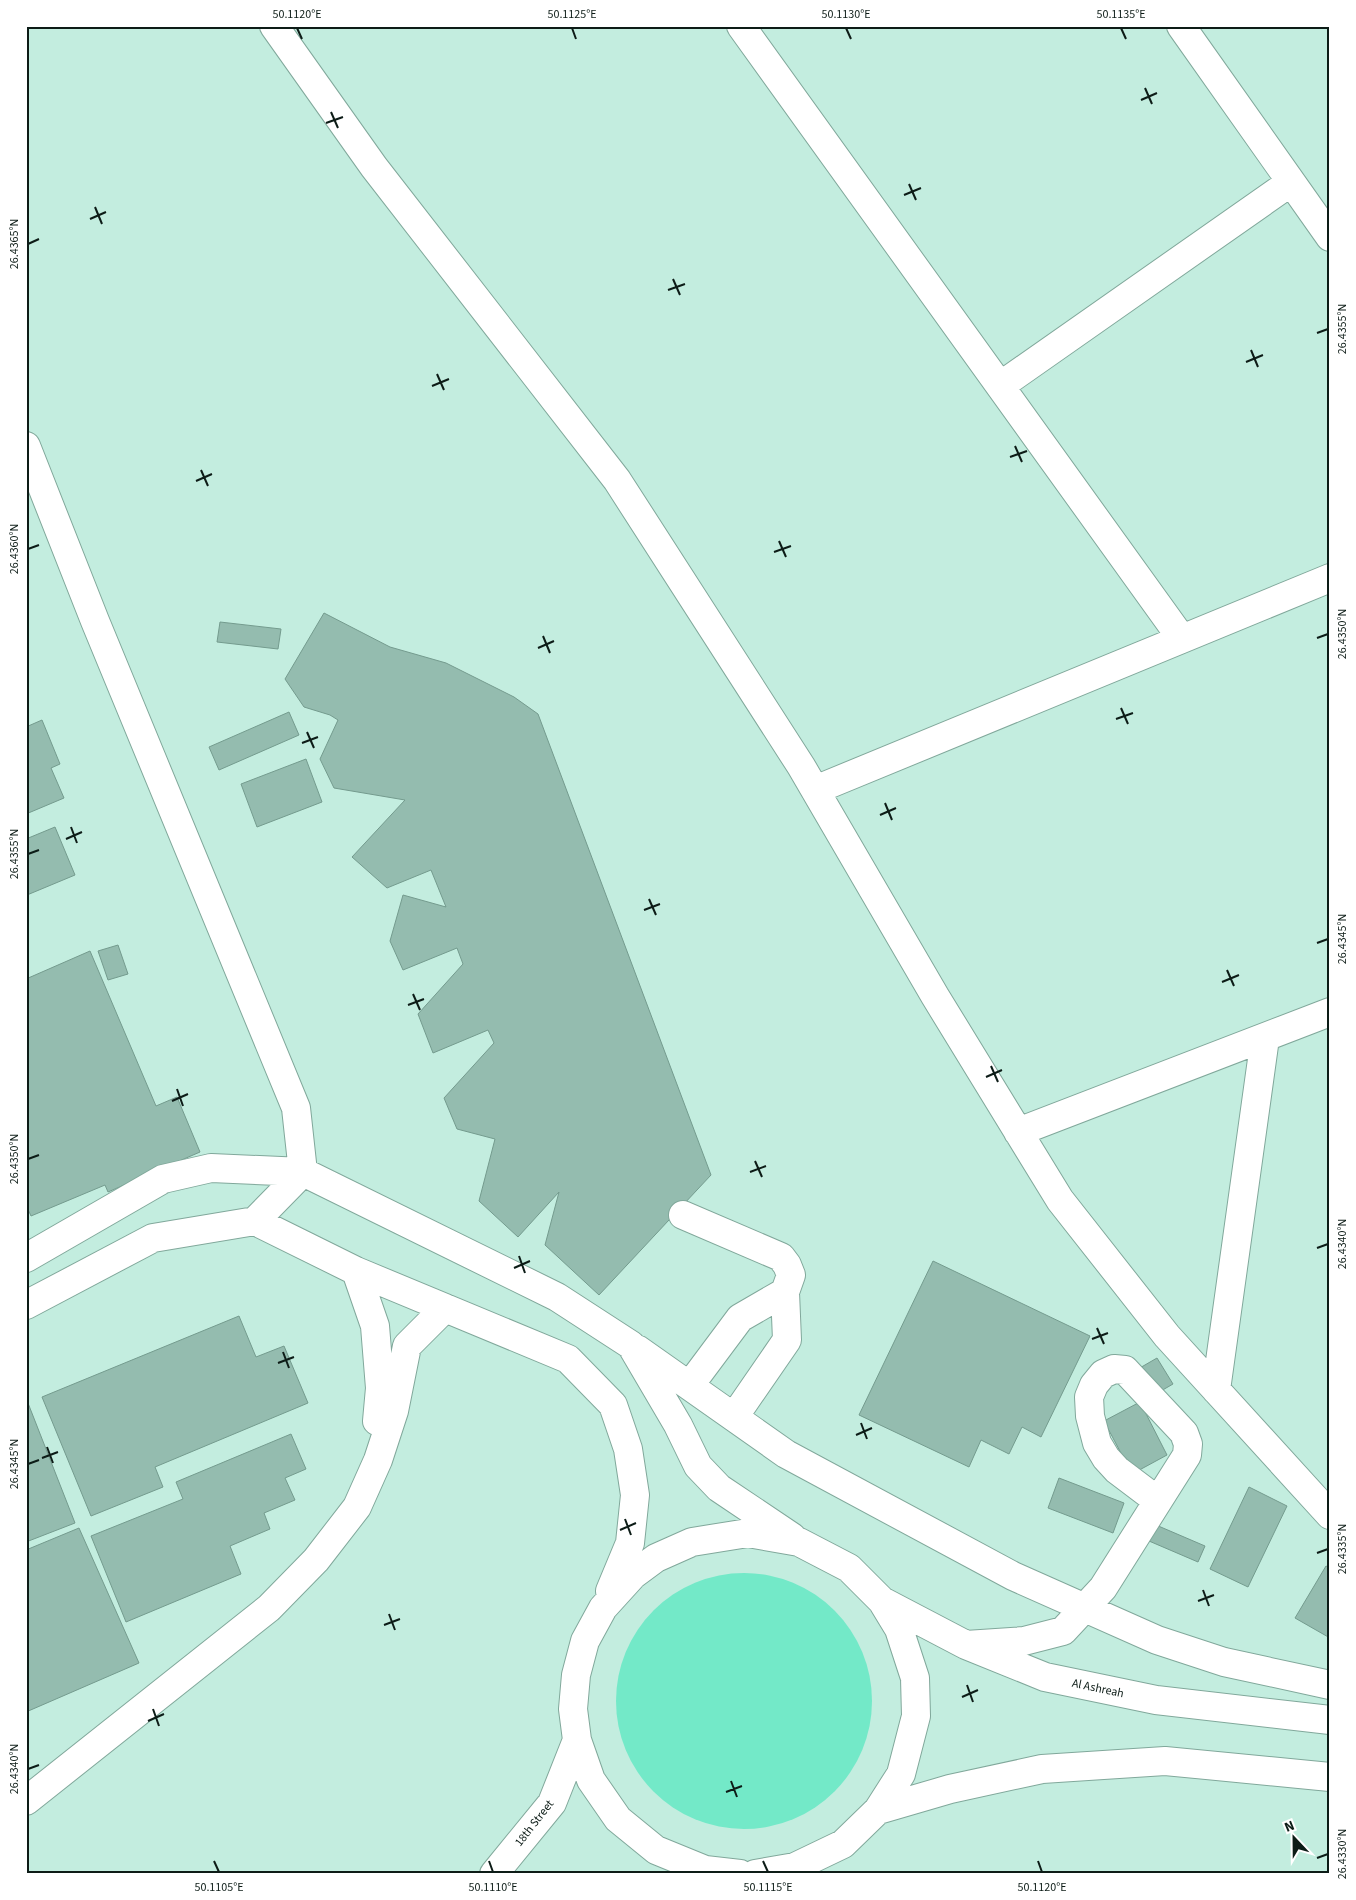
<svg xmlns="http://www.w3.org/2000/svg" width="1356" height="1900" viewBox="0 0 1356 1900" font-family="'Source Sans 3',sans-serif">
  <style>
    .green { fill: #73e9c8 }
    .building { fill: #94bcaf; stroke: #749b8e }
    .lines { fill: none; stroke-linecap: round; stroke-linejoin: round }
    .minor-casing { stroke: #81a89b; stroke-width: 30 }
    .minor { stroke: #fff; stroke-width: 28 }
    .ticks { fill: none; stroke: #0d1c17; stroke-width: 2 }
    .labels { text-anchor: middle; stroke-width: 4; stroke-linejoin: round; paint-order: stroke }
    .street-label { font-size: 12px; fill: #0d1c17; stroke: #fff }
    .neatline { fill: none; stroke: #0d1c17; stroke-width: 2 }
    .ticks-label { font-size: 12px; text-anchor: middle; fill: #0d1c17 }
  </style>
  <rect width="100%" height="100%" fill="#c3eddf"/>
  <path class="green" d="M616 1701a128 128 0 1 1 256 0a128 128 0 1 1-256 0Z"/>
  <path class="building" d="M324,613L390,647L446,663L514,697L538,714L711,1175L599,1295L545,1245L559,1192L518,1237L479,1201L495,1139L457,1129L444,1098L494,1043L488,1030L433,1053L418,1014L463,964L457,948L403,970L390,941L403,895L446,907L431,870L387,888L352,857L405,800L334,788L320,759L338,720L330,715L304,707L285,679Z
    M220,622L281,629L278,649L217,642Z
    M289,712L299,735L219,770L209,747Z
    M42,720L60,764L51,768L64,798L26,814V727Z
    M306,759L322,802L257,827L241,784Z
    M55,827L75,875L27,895L26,839Z
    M118,945L128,974L108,980L98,951Z
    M90,951L156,1106L177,1097L200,1152L108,1192L105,1185L31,1216L26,1205V979Z
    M933,1261L1090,1336L1041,1437L1022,1427L1009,1454L981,1440L969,1467L859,1415Z
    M239,1316L256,1357L284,1346L308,1403L155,1467L163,1487L91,1516L42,1397Z
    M1157,1358L1173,1384L1154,1395L1138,1369Z
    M26,1398L75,1523L26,1542Z
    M1140,1402L1167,1455L1132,1474L1104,1421Z
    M291,1434L306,1469L285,1478L295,1500L264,1513L270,1529L230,1546L241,1574L126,1622L91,1536L183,1499L176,1482Z
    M1059,1478L1124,1503L1113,1533L1048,1508Z
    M1249,1487L1287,1506L1248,1587L1210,1569Z
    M1149,1522L1205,1546L1198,1562L1142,1538Z
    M79,1528L139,1663L26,1712V1550Z
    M1326,1566L1330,1568V1638L1295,1618Z"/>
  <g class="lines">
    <g class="minor-casing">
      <path id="minor" d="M274,26L374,167L617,480L801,766L935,996L1060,1200L1167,1336L1330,1515
        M741,26L1182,639
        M1181,26L1330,237
        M1000,386L1291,182
        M26,446L95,621L296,1108L303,1172L255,1221
        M815,790L1330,578
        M1018,1132L1330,1012
        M683,1215L781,1257L787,1265L791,1275L785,1292L787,1340L734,1417
        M26,1258L163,1179L211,1168L303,1172L557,1297L631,1345L678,1425L698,1466L719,1488L792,1537
        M356,1271L375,1326L380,1388L377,1421
        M26,1305L153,1238L255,1221L356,1271L568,1359L613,1405L628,1449L635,1495L630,1543L610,1591
        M637,1349L786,1454L1013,1576L1157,1640L1224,1662L1330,1685
        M690,1385L740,1318L785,1292
        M1216,1390L1265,1038
        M882,1601L966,1645L1045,1677L1156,1700L1330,1720
        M966,1645L1024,1641L1063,1631L1103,1588L1187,1455L1188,1444L1184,1433L1125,1370L1114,1369L1103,1374L1094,1385L1089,1397L1090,1416L1097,1443L1106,1458L1117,1470L1158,1501
        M26,1801L269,1608L316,1560L357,1507L378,1460L394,1411L407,1346L445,1308
        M878,1810L950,1789L1042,1769L1165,1761L1330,1777
        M494,1874L552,1803L577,1740
        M740,1874L705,1870L656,1850L618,1819L591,1780L577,1740L573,1709L576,1675L585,1641L603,1608L633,1575L656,1558L692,1542L748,1533L799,1542L849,1568L882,1601L899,1629L915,1678L916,1716L901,1774L878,1810L843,1844L795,1867L755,1874"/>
    </g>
    <use href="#minor" class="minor"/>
  </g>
  <path class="ticks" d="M297,28L302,39M572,28L576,39M846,28L851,39M1121,28L1126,39M1145,88L1152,104M1141,100L1157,93M331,112L338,128M326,123L343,117M909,184L916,200M904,195L921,188M95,207L102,224M90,219L106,212M28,244L39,239M673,279L680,295M668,290L685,284M1317,333L1328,329M1251,350L1258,367M1246,362L1263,355M437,374L444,390M432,386L449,379M1015,446L1022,462M1010,457L1027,451M201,470L208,486M196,481L212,474M779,541L786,557M28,549L39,545M774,552L791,546M543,636L550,653M1317,638L1328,634M538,648L554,641M1121,708L1128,724M1116,719L1133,713M307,732L314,748M302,743L318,737M885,803L892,820M880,815L896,808M71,827L77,843M66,839L82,832M28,854L39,850M649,899L656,915M644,910L660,904M1317,943L1328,939M1227,970L1234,986M1222,982L1239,975M413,994L420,1010M408,1005L424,999M991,1066L998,1082M986,1077L1002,1070M177,1089L183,1106M172,1101L188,1094M28,1159L39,1155M755,1161L762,1177M750,1172L766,1166M1317,1248L1328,1244M519,1256L525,1273M514,1268L530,1261M1097,1328L1104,1344M1092,1339L1108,1333M283,1352L289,1368M278,1363L294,1357M861,1423L867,1439M856,1435L872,1428M47,1447L53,1463M42,1458L58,1452M28,1464L39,1460M625,1519L631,1535M620,1530L636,1523M1317,1553L1328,1549M1203,1590L1209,1606M1198,1601L1214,1595M389,1614L395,1630M384,1625L400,1619M967,1685L973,1702M962,1697L978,1690M153,1709L159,1726M148,1721L164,1714M28,1769L39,1765M731,1781L737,1797M726,1792L742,1786M1317,1858L1328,1854M214,1861L219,1872M489,1861L493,1872M763,1861L768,1872M1038,1861L1042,1872"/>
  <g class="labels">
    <g class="street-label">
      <text transform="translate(1098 1688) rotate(12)" y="4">Al Ashreah</text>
      <text transform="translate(534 1823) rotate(-52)" y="4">18th Street</text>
    </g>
  </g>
  <rect width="1356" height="1900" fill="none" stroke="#ffffff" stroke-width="55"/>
  <g transform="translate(1294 1838) rotate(338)" stroke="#ffffff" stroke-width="4" paint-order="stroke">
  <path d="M0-4L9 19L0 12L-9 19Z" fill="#0d1c17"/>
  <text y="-8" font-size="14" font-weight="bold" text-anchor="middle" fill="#0d1c17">N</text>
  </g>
  <rect x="28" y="28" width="1300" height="1844" class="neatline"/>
  <g class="ticks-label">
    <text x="297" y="18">50.1120°E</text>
    <text x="572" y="18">50.1125°E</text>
    <text x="846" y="18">50.1130°E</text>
    <text x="1121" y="18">50.1135°E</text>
    <text transform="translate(14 244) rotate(-90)" y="4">26.4365°N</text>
    <text transform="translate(1342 329) rotate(-90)" y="4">26.4355°N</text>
    <text transform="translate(14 549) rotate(-90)" y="4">26.4360°N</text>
    <text transform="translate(1342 634) rotate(-90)" y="4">26.4350°N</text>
    <text transform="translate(14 854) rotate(-90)" y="4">26.4355°N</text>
    <text transform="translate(1342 939) rotate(-90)" y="4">26.4345°N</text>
    <text transform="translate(14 1159) rotate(-90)" y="4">26.4350°N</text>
    <text transform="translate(1342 1244) rotate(-90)" y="4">26.4340°N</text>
    <text transform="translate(14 1464) rotate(-90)" y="4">26.4345°N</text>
    <text transform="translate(1342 1549) rotate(-90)" y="4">26.4335°N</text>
    <text transform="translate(14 1769) rotate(-90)" y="4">26.4340°N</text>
    <text transform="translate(1342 1854) rotate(-90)" y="4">26.4330°N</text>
    <text x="219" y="1891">50.1105°E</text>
    <text x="493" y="1891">50.1110°E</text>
    <text x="768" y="1891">50.1115°E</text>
    <text x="1042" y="1891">50.1120°E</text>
  </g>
</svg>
